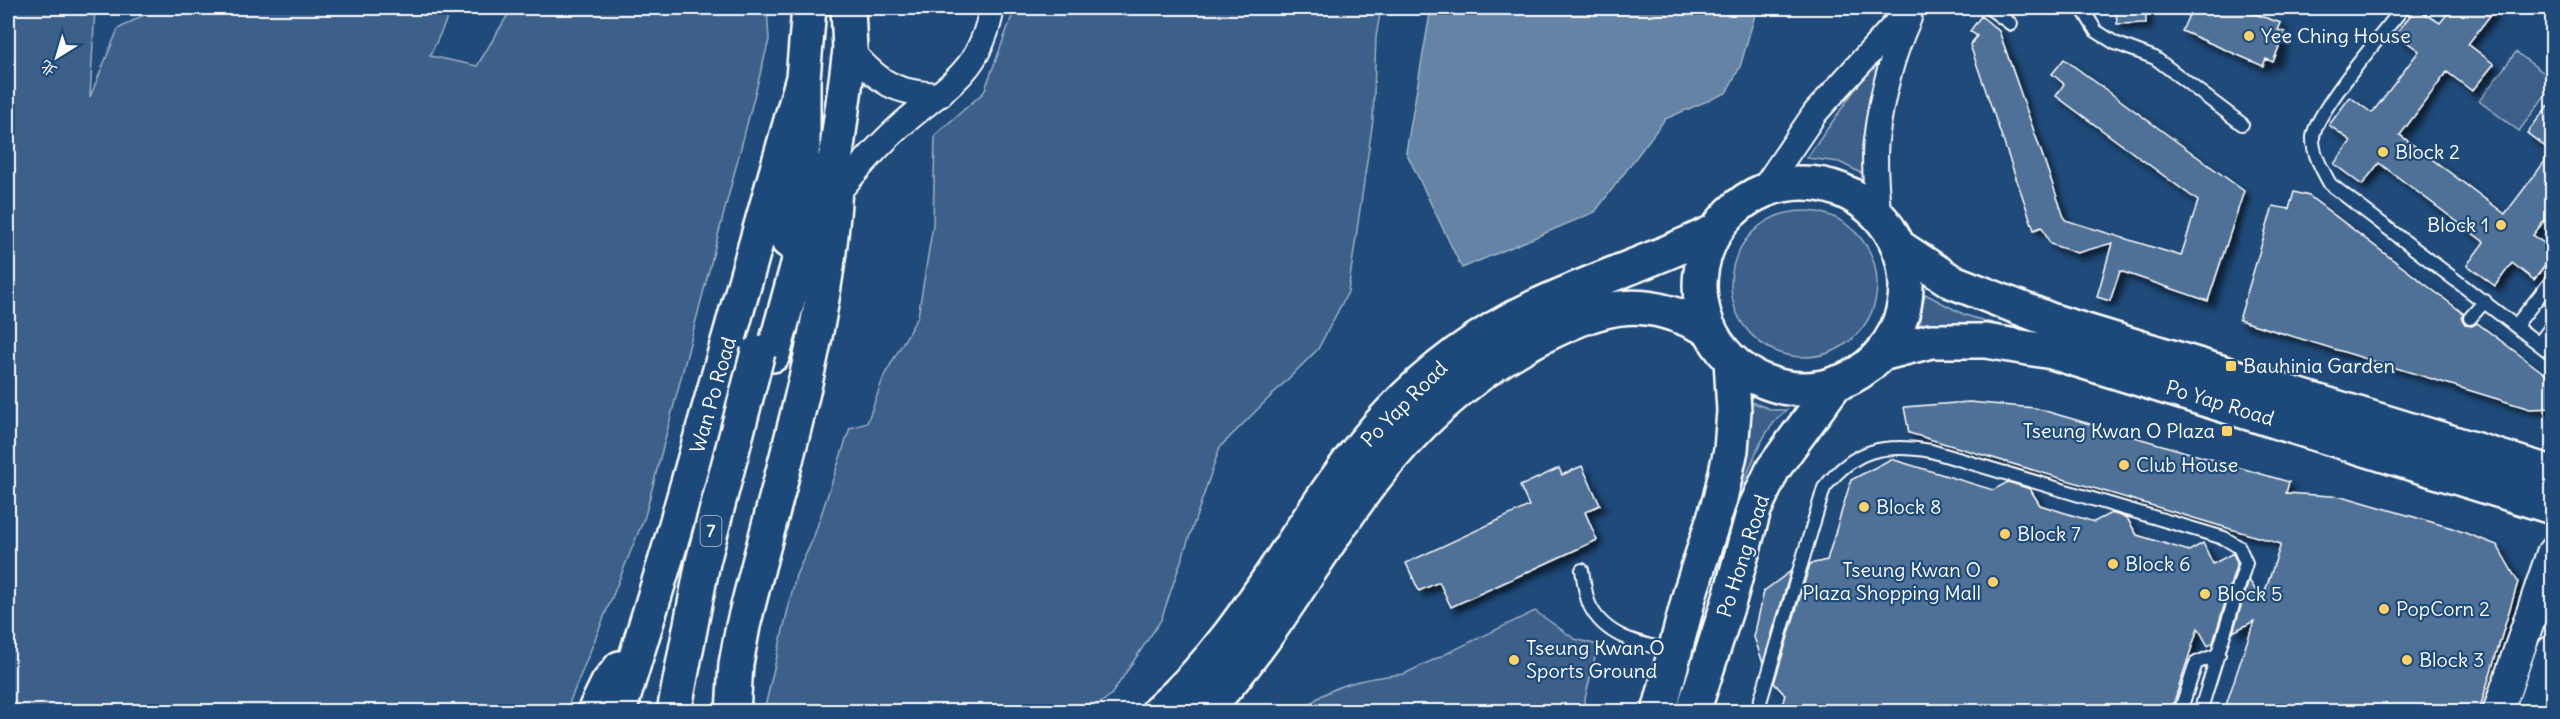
<svg xmlns="http://www.w3.org/2000/svg" width="2560" height="719" viewBox="0 0 2560 719" font-family="Delius,'LXGW WenKai TC',sans-serif">
  <style>
    .green { fill: #3c618b; stroke: #9eb0c5; stroke-width: 1.5 }
    .water { fill: #6583a4; stroke: #a3b5c8; stroke-width: 1.5 }
    .building { fill: #507197; stroke: #fff; stroke-width: 1.5; filter: url(#shadow) }
    .lines { fill: none; stroke-linecap: round; stroke-linejoin: round }
    .service-casing { stroke: #fff; stroke-width: 16 }
    .minor-casing { stroke: #fff; stroke-width: 28 }
    .tertiary-casing { stroke: #fff; stroke-width: 34 }
    .secondary-casing { stroke: #fff; stroke-width: 38 }
    .primary-casing { stroke: #fff; stroke-width: 38 }
    .trunk-casing { stroke: #fff; stroke-width: 38 }
    .service { stroke: #1f4a7a; stroke-width: 12 }
    .minor { stroke: #1f4a7a; stroke-width: 24 }
    .tertiary { stroke: #1f4a7a; stroke-width: 30 }
    .secondary { stroke: #1f4a7a; stroke-width: 33 }
    .primary { stroke: #1f4a7a; stroke-width: 33 }
    .trunk { stroke: #1f4a7a; stroke-width: 33 }
    .trunk-bridge-casing { stroke: #fff; stroke-width: 38; stroke-linecap: butt }
    .trunk-bridge { stroke: #1f4a7a; stroke-width: 33 }
    .poi-dot { fill: #ffd166; stroke: #1f4a7a; stroke-width: 2 }
    .labels { text-anchor: middle; stroke-width: 4.5; stroke-linejoin: round; paint-order: stroke }
    .shield { fill: #1f4a7a; stroke: #bcc9d7; stroke-width: 1.5 }
    .shield-label { font-size: 18px; font-weight: bold; fill: #fff }
    .poi-label { font-size: 20px; fill: #fff; stroke: #1f4a7a; text-anchor: start }
    .street-label { font-size: 20px; fill: #fff; stroke: #1f4a7a }
  </style>
  <defs>
    <filter id="shadow"><feDropShadow dx="5.5" dy="5.5" stdDeviation="3" flood-color="#0009"/></filter>
  </defs>
  <rect width="100%" height="100%" fill="#1f4a7a"/>
  <filter id="ink" filterUnits="userSpaceOnUse"><feTurbulence type="fractalNoise" baseFrequency=".0167" numOctaves="2"/><feDisplacementMap in="SourceGraphic" scale="12" xChannelSelector="R" yChannelSelector="G"/><feConvolveMatrix kernelMatrix="1 2 1 2 8 2 1 2 1" color-interpolation-filters="sRGB"/></filter>
  <g filter="url(#ink)">
    <path class="green" d="M8,8H95L90,97L118,29L156,8H452L430,56L477,66L512,8H767L769,40L645,516L566,711H8Z
      M1015,8H1381L1376,37L1373,120L1348,292L1318,349L1220,447L1161,620L1111,695L1090,711H764L796,575L813,539L850,428L867,423L884,376L918,316L933,225L935,135L984,92Z
      M1881,52L1885,55L1870,107L1863,174L1839,162L1807,158Z
      M2516,52L2552,79V86L2519,131L2479,101Z
      M1731 284a73 73 0 1 1 146 0a73 73 0 1 1-146 0Z
      M1925,294L1965,315L2023,332H1917Z
      M1746,400L1773,410H1787C1761,430 1752,464 1740,493L1734,491Z
      M1535,611L1575,639L1598,645L1582,711H1303C1326,684 1371,677 1404,674Z"/>
    <path class="water" d="M1431,8H1757L1740,67L1726,93L1665,119L1595,212L1462,268L1406,152Z"/>
    <path class="building" d="M2116,8H2146V23L2117,24Z
      M2192,8H2237L2281,23L2278,30L2285,32L2273,62L2266,59L2263,66L2182,31Z
      M2416,8L2440,23L2452,8H2496L2468,44L2494,64L2472,91L2447,72L2400,135L2505,214L2552,152L2527,133L2553,99V210L2533,235L2553,250V255L2534,280L2512,263L2495,286L2467,265L2484,242L2379,163L2362,185L2334,164L2351,141L2329,125L2350,97L2372,113L2419,51L2396,34Z
      M1981,16L1999,31L2065,220L2181,256L2198,201L2056,96L2064,84L2052,74L2064,59L2244,191L2208,301L2120,271L2110,301L2097,297L2112,243L2077,253L2050,244L2042,227L2034,230L1970,45L1977,36L1970,31Z
      M2294,192L2309,196L2463,313L2462,320L2465,325L2472,326L2477,323L2553,380V408L2530,409L2239,320L2273,206L2289,209Z
      M1969,402L2035,408L2289,482L2286,493L2345,497L2452,528L2497,545L2518,582L2479,711H2224L2254,621L2233,632L2249,580L2262,600L2281,544L1909,433L1904,407Z
      M1891,459L1993,490L2008,482L2030,489L2040,505L2094,522L2111,513L2127,518L2137,535L2189,551L2203,543L2213,564L2233,553L2237,563L2213,643L2208,646L2198,628L2171,711H1780L1785,695L1774,683L1810,564L1827,560L1851,480Z
      M1582,466L1600,505L1585,512L1597,540L1451,607L1439,582L1419,591L1406,563L1529,506L1520,486L1559,468L1562,475Z
      M1791,571L1763,663L1754,637L1764,591Z"/>
    <g class="lines">
      <g class="service-casing">
        <path id="service" d="M1989,8L2011,24
          M2082,8L2096,31L2115,43L2155,58L2242,124
          M2403,8C2385,31 2315,112 2313,137C2312,153 2323,171 2330,184L2552,354
          M2470,318L2485,301
          M2517,324L2552,280
          M2539,343L2552,326
          M1582,570C1584,581 1585,596 1590,606C1606,638 1641,644 1673,651
          M1757,712L1824,488C1854,449 1884,443 1931,451L2224,538L2239,547L2246,563L2200,712
          M2180,712L2196,663L2219,654"/>
      </g>
      <g class="minor-casing">
        <path id="minor" d="M850,50C881,83 893,93 940,95
          M1762,191L1815,113L1910,8
          M835,196C855,172 875,149 898,128C945,85 979,77 992,8
          M1878,215C1877,191 1873,164 1876,140C1881,99 1892,55 1909,18"/>
      </g>
      <g class="tertiary-casing">
        <path id="tertiary" d="M2498,712L2552,553
          M2531,712L2552,651"/>
      </g>
      <g class="secondary-casing">
        <path id="secondary" d="M848,8L850,50
          M1700 286a103 103 0 1 1 206 0a103 103 0 1 1-206 0Z
          M1898,246L1951,281L2053,321L2552,473
          M1881,354L1931,341H1986L2052,352L2552,507
          M594,712L608,683L620,668
          M619,712L669,549L803,78L809,8
          M733,712L736,664L743,626C780,474 831,324 836,167
          M1158,712C1255,628 1303,506 1389,414C1430,370 1480,333 1535,307C1594,279 1656,260 1715,231
          M1203,712C1270,644 1312,560 1369,485C1416,423 1473,371 1543,336C1609,303 1643,295 1710,330"/>
      </g>
      <g class="primary-casing">
        <path id="primary" d="M1659,712L1691,590L1720,499L1731,450L1734,411L1731,360
          M1693,712L1729,601L1754,510L1773,469L1836,383"/>
      </g>
      <g class="trunk-casing">
        <path id="trunk" d="M788,241L803,146V78
          M773,355L801,253L836,155L850,50"/>
      </g>
      <use href="#service" class="service"/>
      <use href="#minor" class="minor"/>
      <use href="#tertiary" class="tertiary"/>
      <use href="#secondary" class="secondary"/>
      <use href="#primary" class="primary"/>
      <use href="#trunk" class="trunk"/>
      <g class="trunk-bridge-casing">
        <path id="trunk-bridge" d="M674,712L703,562L758,352"/>
      </g>
      <use href="#trunk-bridge" class="trunk-bridge"/>
    </g>
  </g>
  <g class="poi-dot">
    <circle cx="2249" cy="36" r="6"/>
    <circle cx="2383" cy="152" r="6"/>
    <circle cx="2501" cy="225" r="6"/>
    <rect x="2225" y="360" width="12" height="12" rx="3"/>
    <rect x="2221" y="425" width="12" height="12" rx="3"/>
    <circle cx="2124" cy="465" r="6"/>
    <circle cx="1864" cy="507" r="6"/>
    <circle cx="2005" cy="534" r="6"/>
    <circle cx="2113" cy="564" r="6"/>
    <circle cx="1993" cy="582" r="6"/>
    <circle cx="2205" cy="594" r="6"/>
    <circle cx="2384" cy="609" r="6"/>
    <circle cx="1514" cy="660" r="6"/>
    <circle cx="2407" cy="660" r="6"/>
  </g>
  <g class="labels">
    <rect class="shield" x="700.5" y="516" width="21" height="30" rx="4.5"/>
    <g class="shield-label">
      <text x="711" y="537">7</text>
    </g>
    <g class="poi-label">
      <text x="2261" y="43">Yee Ching House</text>
      <text x="2395" y="159">Block 2</text>
      <text x="2489" y="232" text-anchor="end">Block 1</text>
      <text x="2243" y="373">Bauhinia Garden</text>
      <text x="2215" y="438" text-anchor="end">Tseung Kwan O Plaza</text>
      <text x="2136" y="472">Club House</text>
      <text x="1876" y="514">Block 8</text>
      <text x="2017" y="541">Block 7</text>
      <text x="2125" y="571">Block 6</text>
      <text x="1981" y="577" text-anchor="end">Tseung Kwan O<tspan x="1981" dy="23">Plaza Shopping Mall</tspan></text>
      <text x="2217" y="601">Block 5</text>
      <text x="2396" y="616">PopCorn 2</text>
      <text x="1526" y="655">Tseung Kwan O<tspan x="1526" dy="23">Sports Ground</tspan></text>
      <text x="2419" y="667">Block 3</text>
    </g>
    <g class="street-label">
      <text transform="translate(713 395) rotate(-74)" y="7">Wan Po Road</text>
      <text transform="translate(2220 403) rotate(17)" y="7">Po Yap Road</text>
      <text transform="translate(1404 404) rotate(-45)" y="7">Po Yap Road</text>
      <text transform="translate(1743 556) rotate(-72)" y="7">Po Hong Road</text>
    </g>
  </g>
  <rect width="2560" height="719" fill="none" stroke="#1f4a7a" stroke-width="30"/>
  <rect x="15" y="15" width="2530" height="689" fill="none" stroke="#fff" stroke-width="2" filter="url(#ink)"/>
  <g transform="translate(57 57) rotate(217)" stroke="#1f4a7a" stroke-width="4.5" paint-order="stroke">
  <path d="M0-4.5L10 22L0 15L-10 22Z" fill="#ffffff"/>
  <text y="-9" font-size="16" font-weight="bold" text-anchor="middle" fill="#ffffff">北</text>
  </g>
</svg>
